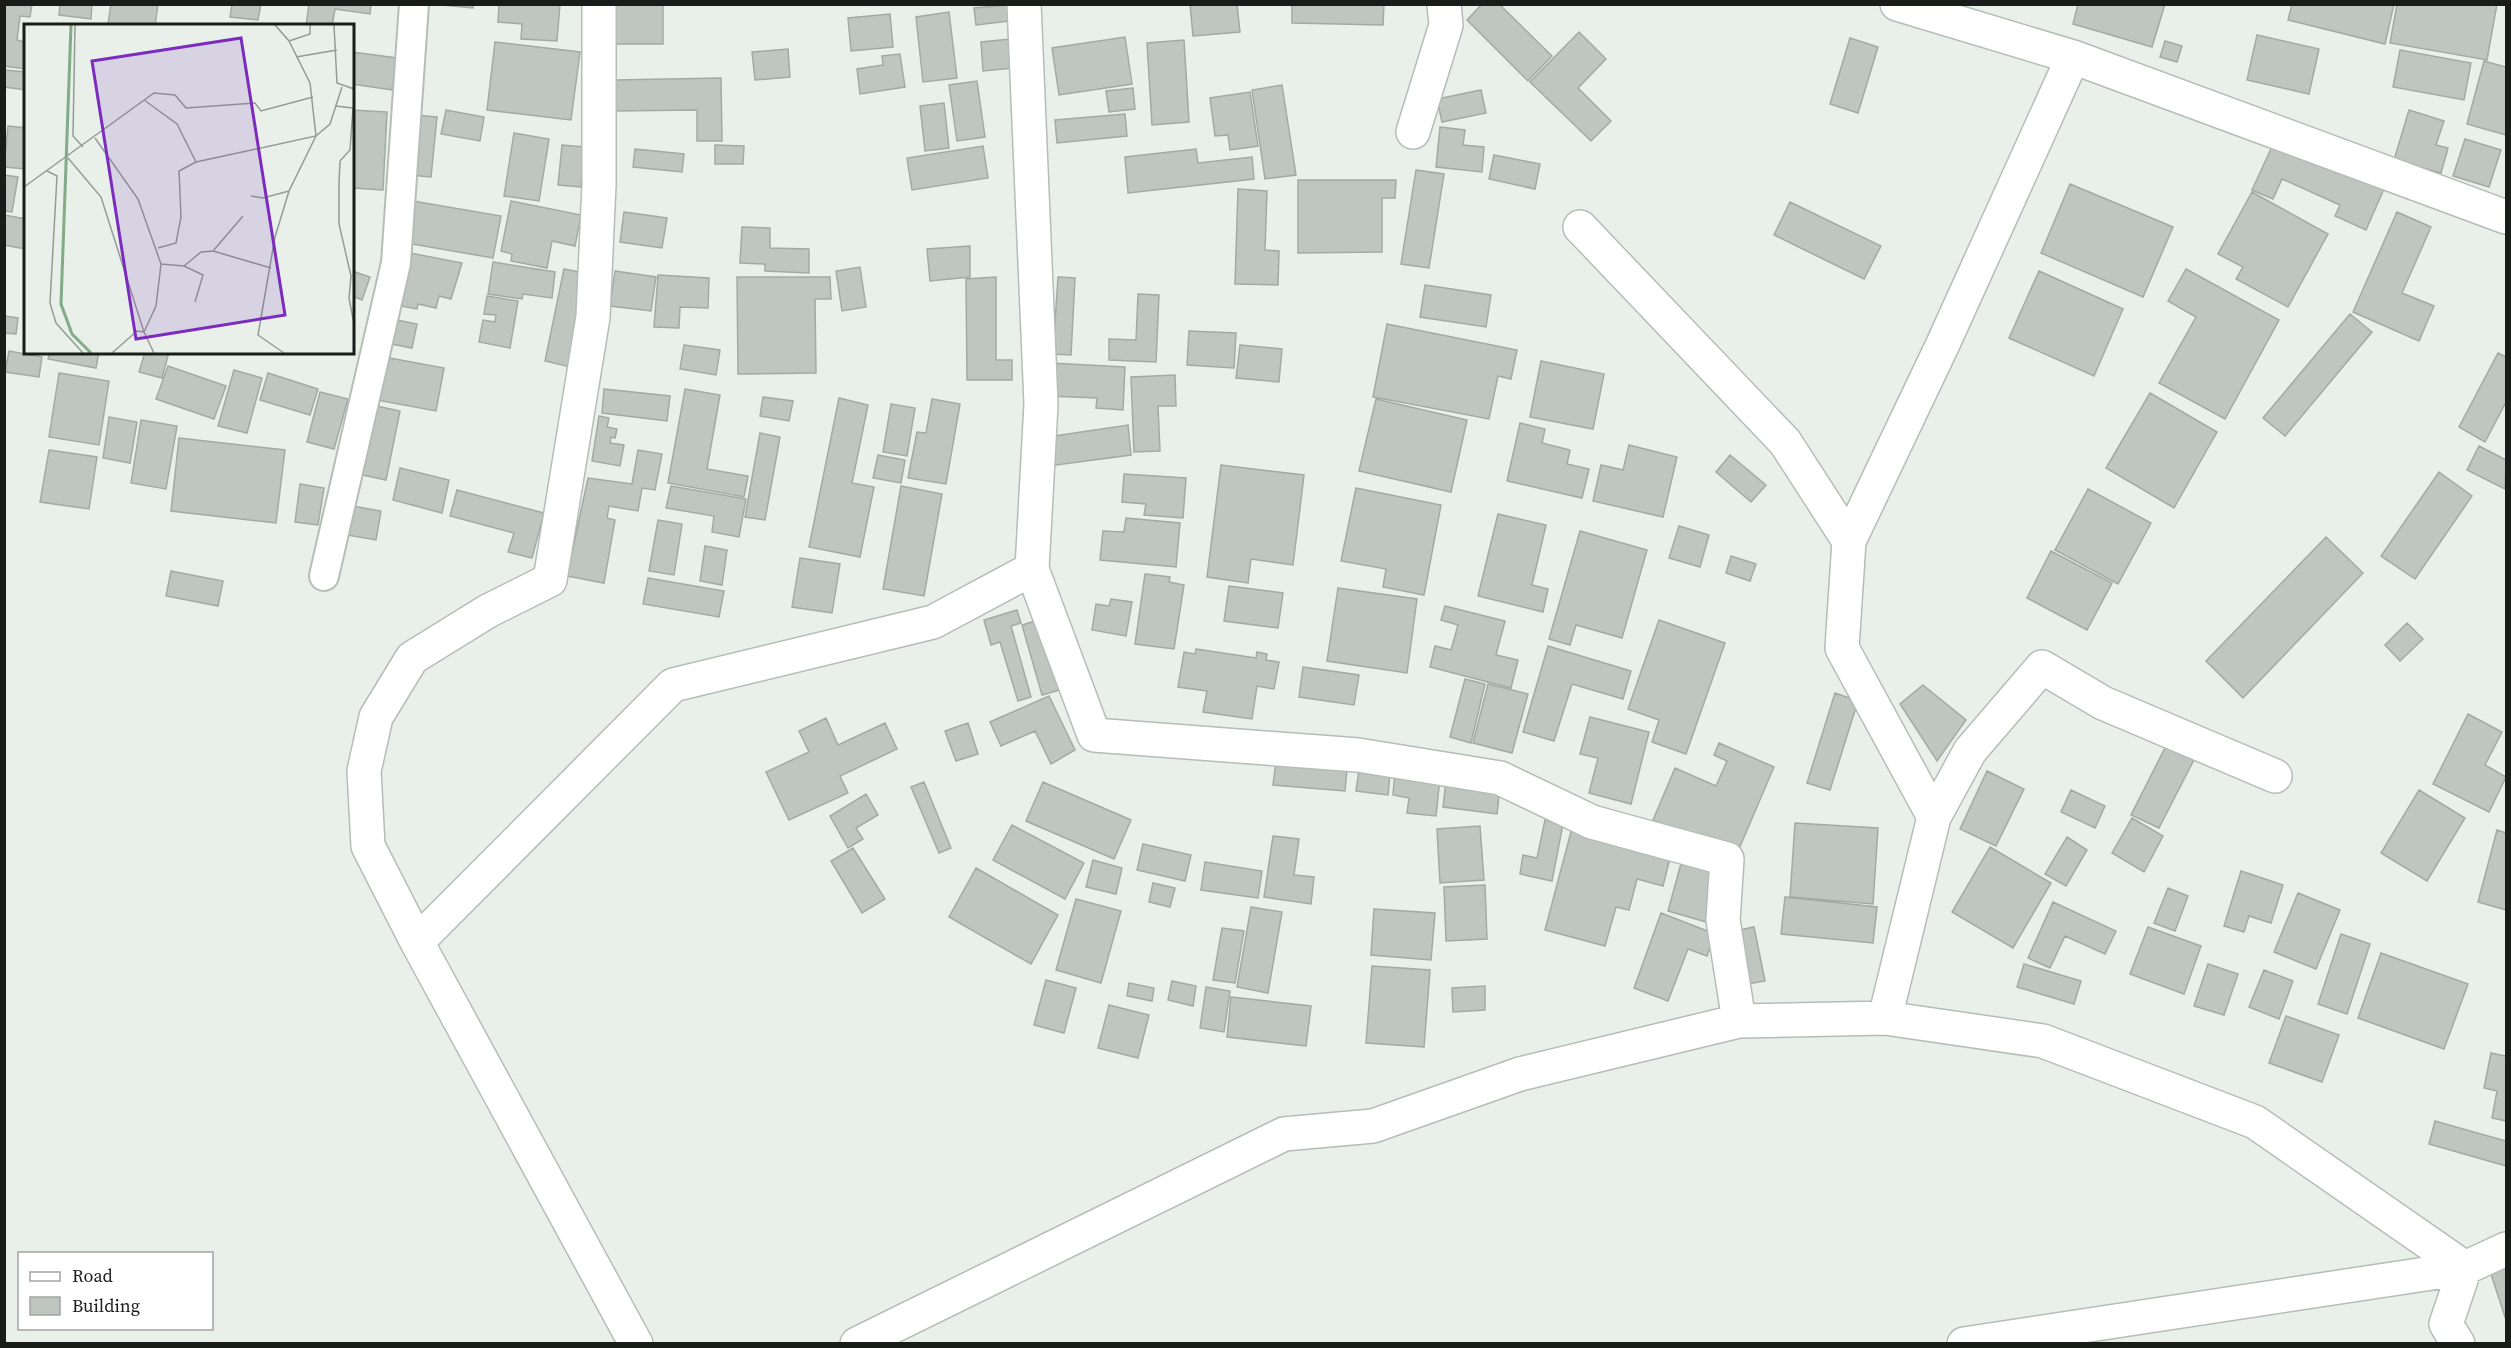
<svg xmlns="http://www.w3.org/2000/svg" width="2511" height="1348" viewBox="0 0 2511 1348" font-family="'Source Serif 4',serif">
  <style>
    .building { fill: #bec6bf; stroke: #a2aaa3; stroke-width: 1.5 }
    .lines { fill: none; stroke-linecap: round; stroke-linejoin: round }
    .pedestrian-casing { stroke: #b6bdb6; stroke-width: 32 }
    .minor-casing { stroke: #b6bdb6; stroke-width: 36 }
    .pedestrian { stroke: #fff; stroke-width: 28 }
    .minor { stroke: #fff; stroke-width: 33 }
    .inset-river { fill: none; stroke: #81ac87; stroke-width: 3 }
    .inset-road { fill: none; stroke: #959b96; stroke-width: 1.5 }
    .view { fill: #7b2cbf; fill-opacity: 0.15; stroke: #7b2cbf; stroke-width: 3 }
    .inset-edge { fill: none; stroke: #191c19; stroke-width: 3 }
  </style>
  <rect width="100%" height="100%" fill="#e8f0e9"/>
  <path class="building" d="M4,4H32L30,17L20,16L17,40L26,42V69L4,66Z
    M60,4H92L91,19L59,15Z
    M111,4H158L155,26L108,24Z
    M232,4H261L258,20L230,17Z
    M309,4H371L370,14L335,9L332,26H306Z
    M431,4H473V8Z
    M499,4H560L557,41L521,39L522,24L498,22Z
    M616,4H663V44H615Z
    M1190,4H1237L1240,32L1193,36Z
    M1292,4H1384L1383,25L1292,23Z
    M1482,4H1499L1552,56L1528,81L1467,20Z
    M2078,4H2165L2152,47L2073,24Z
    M2292,4H2394L2385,44L2288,20Z
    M2397,4H2497L2487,60L2390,43Z
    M1007,5L1009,21L976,25L974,8Z
    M949,12L957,78L923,82L916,17Z
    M890,14L893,47L851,51L848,18Z
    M1579,32L1606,59L1578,88L1611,121L1591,141L1530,82Z
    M2257,35L2319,49L2309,94L2247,80Z
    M1125,37L1132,84L1059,95L1052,48Z
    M1850,38L1878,47L1858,113L1830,104Z
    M1010,39L1014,68L983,71L981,42Z
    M1184,40L1189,122L1152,125L1147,43Z
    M2165,41L2182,46L2177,62L2160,57Z
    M495,42L580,52L571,120L487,110Z
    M788,49L790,77L755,80L752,52Z
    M2400,50L2471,63L2464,100L2393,87Z
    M352,52L397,58L392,90L352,84Z
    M900,54L905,87L860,94L857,69L883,65L882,56Z
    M2484,61L2506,67V135L2467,124Z
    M4,70L26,72V90L4,87Z
    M721,78L722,141H697V110L615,111L614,80Z
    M977,81L985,137L957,141L949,85Z
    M1282,85L1296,175L1265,179L1252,90Z
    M1133,88L1135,109L1109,112L1106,91Z
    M1481,90L1486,113L1442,122L1437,99Z
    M1250,92L1258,146L1230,150L1228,135L1215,136L1210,98Z
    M944,103L949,148L925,151L920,106Z
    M352,110L387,112L383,190L352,188Z
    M446,110L484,117L480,141L441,134Z
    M2409,110L2444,121L2436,145L2448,148L2441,173L2394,160Z
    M1125,114L1127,136L1057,143L1055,120Z
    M414,115L437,117L431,177L409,175Z
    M8,126L26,128V169L4,167Z
    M1440,127L1465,130L1463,145L1484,147L1482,172L1436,167Z
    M514,133L549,139L539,201L504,196Z
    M2465,139L2501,150L2489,187L2453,176Z
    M2275,140L2384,189L2366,230L2335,216L2340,205L2282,179L2273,199L2252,190Z
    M562,145L584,147L581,187L558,185Z
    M715,145L744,146L743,164H715Z
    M983,146L988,178L912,190L907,158Z
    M635,149L684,154L682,172L633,167Z
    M1196,149L1198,163L1252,157L1254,179L1128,193L1125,157Z
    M1494,155L1540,164L1535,189L1489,179Z
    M1416,170L1444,174L1429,268L1401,264Z
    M4,175L18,177L12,212L4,211Z
    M1298,180H1396L1395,198H1382V252L1298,253Z
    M2070,184L2173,227L2143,297L2041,253Z
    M1238,189L1267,191L1265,250L1279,251L1278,285L1235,284Z
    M2252,192L2328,234L2288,307L2236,279L2243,267L2218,254Z
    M413,201L501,216L493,258L406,243Z
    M511,201L581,215L575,246L552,241L547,268L511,261L512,254L501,251Z
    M1790,202L1881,246L1864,279L1774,235Z
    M624,212L667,218L662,248L620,242Z
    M2397,212L2431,227L2402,293L2434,306L2419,341L2353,312Z
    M4,215L26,219V249L4,245Z
    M742,227L770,228V248L809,249V273L765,271V264L740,263Z
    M970,246V277L930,281L927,249Z
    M405,252L462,263L451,299L439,296L436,308L418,304L417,309L395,305Z
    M493,262L555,272L552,298L523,294L522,299L488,294Z
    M860,267L866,307L842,311L836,271Z
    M564,269L590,274L571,367L545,361Z
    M2186,269L2279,320L2225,419L2159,383L2196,317L2168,301Z
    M352,271L370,277L362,300L352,296Z
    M615,271L656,277L651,311L610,306Z
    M2039,271L2123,309L2094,376L2009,338Z
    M658,275L709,278L708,308L680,307L679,328L654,327Z
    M737,277H830L831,299H815L816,373L738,374Z
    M996,277V360H1012V380H967L966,279Z
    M1058,277L1075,278L1071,355L1053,354Z
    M1425,285L1491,295L1486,327L1420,317Z
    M1138,294L1159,295L1156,362L1109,360V339L1136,340Z
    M487,296L518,301L510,348L479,342L483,320L495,322L496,315L484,314Z
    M2350,314L2372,332L2285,436L2263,418Z
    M4,316L18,318L16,334L4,333Z
    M392,319L417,324L412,348L386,343Z
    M1387,324L1517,350L1511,379L1498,376L1489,419L1373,397Z
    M1189,331L1236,333L1234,368L1187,365Z
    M684,345L720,350L716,375L680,369Z
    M1240,345L1282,349L1279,382L1236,378Z
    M9,351L42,357L39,377L5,372Z
    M50,352H99L96,368L48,359Z
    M145,352H169L162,378L139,372Z
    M2498,353L2506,357V402L2485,442L2459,427Z
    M379,356L444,368L436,411L371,399Z
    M1541,361L1604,374L1593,429L1530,417Z
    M1050,363L1125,367L1123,410L1096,408L1097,398L1048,396Z
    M168,366L226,386L214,419L156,399Z
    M234,370L262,378L247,433L218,426Z
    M59,373L109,381L99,445L49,437Z
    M268,373L318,389L310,415L260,400Z
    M1175,375L1176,406H1158L1160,451L1134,452L1131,377Z
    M604,389L670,396L667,421L602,413Z
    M685,389L720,395L707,469L748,476L744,497L668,483Z
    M320,392L348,399L334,449L307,442Z
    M2150,393L2217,432L2174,508L2106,468Z
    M763,397L793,401L789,421L760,416Z
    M839,398L868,405L852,483L874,487L860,557L809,547Z
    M932,399L960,404L946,484L908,478L917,432L926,433Z
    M1376,399L1467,420L1451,492L1359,471Z
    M367,404L400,411L386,480L353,473Z
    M891,404L915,408L907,456L883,452Z
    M599,416L609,418L607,427L617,429L615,438L611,437L610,443L624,445L620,466L592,461Z
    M109,417L137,422L130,463L103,458Z
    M141,420L177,426L166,489L131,483Z
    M1520,423L1545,429L1542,443L1570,450L1567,464L1589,469L1582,498L1507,481Z
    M1128,425L1131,455L1041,467V438Z
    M760,433L780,437L765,520L745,517Z
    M179,438L285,450L276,523L171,511Z
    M1629,445L1677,457L1663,517L1593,501L1601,465L1623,470Z
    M2479,446L2506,460L2505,489L2467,470Z
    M49,450L97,457L89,509L40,502Z
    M638,450L662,454L655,490L642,488L638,511L609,506L607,518L615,520L604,583L567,576L588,478L632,484Z
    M878,455L905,460L901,483L873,478Z
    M1730,455L1766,485L1751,502L1716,472Z
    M1221,465L1304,475L1293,565L1251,559L1248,583L1207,577Z
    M400,468L449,480L442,513L393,500Z
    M2439,472L2472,496L2415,579L2381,556Z
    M1124,474L1186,478L1183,518L1144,515L1146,504L1122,502Z
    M300,484L324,488L318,525L295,522Z
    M671,486L746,499L739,537L712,532L714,516L666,508Z
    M901,486L942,494L924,596L883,589Z
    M1356,488L1441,505L1424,595L1383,587L1386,569L1341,561Z
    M2088,489L2151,523L2118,584L2055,550Z
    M457,490L544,513L532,558L508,552L514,533L450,516Z
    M346,505L381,511L376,540L341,534Z
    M1498,514L1546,525L1532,585L1548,589L1543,612L1478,596Z
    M1126,518L1180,523L1176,567L1100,560L1103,531L1124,532Z
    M658,520L682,524L674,575L649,571Z
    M1679,526L1709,535L1700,567L1669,558Z
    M1580,531L1647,550L1622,638L1576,625L1570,645L1549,639Z
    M2326,537L2363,573L2243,698L2206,661Z
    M705,546L727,550L722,585L700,581Z
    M2051,551L2112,583L2087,630L2027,598Z
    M1731,556L1756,564L1750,581L1726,573Z
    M800,558L840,564L832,613L792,607Z
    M171,571L223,581L218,606L166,596Z
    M1145,574L1170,577L1169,582L1184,585L1174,649L1135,644Z
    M648,578L724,591L719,617L643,604Z
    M1229,586L1283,593L1278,628L1224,621Z
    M1338,588L1417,599L1407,673L1327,661Z
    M1111,599L1132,602L1126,636L1092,630L1096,604L1109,606Z
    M1445,606L1505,621L1496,655L1518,660L1511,688L1430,667L1435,646L1451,650L1458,625L1441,620Z
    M1017,610L1021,623L1011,626L1031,697L1018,701L1000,642L991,645L984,620Z
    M1042,619L1063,689L1042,695L1022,625Z
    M1659,620L1725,643L1686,754L1652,742L1659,720L1628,709Z
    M2407,623L2423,639L2400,661L2385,645Z
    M1548,646L1631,671L1623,699L1572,684L1554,741L1523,732Z
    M1196,649L1256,658L1257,652L1267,654L1266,660L1279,662L1274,689L1257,686L1252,719L1203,712L1207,691L1178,687L1184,652L1195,654Z
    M1303,667L1359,675L1354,705L1299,697Z
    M1465,679L1485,684L1471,743L1450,737Z
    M1488,684L1528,694L1512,753L1473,743Z
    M1923,685L1966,720L1937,761L1900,704Z
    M1835,693L1858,701L1830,790L1807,783Z
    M1049,696L1075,750L1051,764L1035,731L1001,746L990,722Z
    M2468,714L2502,732L2485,765L2506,777L2489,812L2433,784Z
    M1590,717L1649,732L1631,804L1589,793L1598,758L1580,754Z
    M826,718L838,745L885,723L897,749L840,776L848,793L789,820L766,772L809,752L799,731Z
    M968,723L978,754L956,761L945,731Z
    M2172,734L2200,748L2159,828L2131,815Z
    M1719,743L1774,767L1736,856L1653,820L1675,768L1716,786L1727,761L1714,755Z
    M1276,762L1347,769L1345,791L1273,785Z
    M1359,770L1390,773L1388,795L1356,791Z
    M1987,771L2024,789L1996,846L1960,829Z
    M1395,772L1440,778L1436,816L1407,813L1409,798L1393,795Z
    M1446,781L1500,787L1497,814L1443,807Z
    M924,782L951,848L939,853L911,787Z
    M1043,782L1131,820L1114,859L1026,821Z
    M2071,790L2105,806L2095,828L2061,812Z
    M2419,790L2465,818L2427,881L2381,853Z
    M866,794L878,815L856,828L863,839L848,848L830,816Z
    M2132,818L2163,836L2144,872L2112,853Z
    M1545,820L1563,824L1552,881L1520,874L1523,855L1537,858Z
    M1795,823L1878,828L1873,904L1790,897Z
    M1012,825L1084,863L1065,899L993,860Z
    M1480,826L1484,880L1440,883L1437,829Z
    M1572,828L1671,854L1663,886L1637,879L1629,910L1616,907L1605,946L1545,930Z
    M2497,830L2506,833V910L2478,902Z
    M1273,836L1299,839L1294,875L1314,877L1311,904L1264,897Z
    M2067,837L2087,850L2066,886L2045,874Z
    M1143,844L1191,855L1185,881L1137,870Z
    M1990,847L2051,883L2013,948L1952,912Z
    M853,848L885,899L862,913L831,861Z
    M1093,860L1122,868L1116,894L1086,887Z
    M1682,860L1720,870L1713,924L1668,911Z
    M1205,862L1262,871L1258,898L1201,890Z
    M976,868L1058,915L1031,964L949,917Z
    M2241,871L2283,885L2271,923L2249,916L2244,932L2224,926Z
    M1153,883L1175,888L1170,907L1149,902Z
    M1485,885L1487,939L1446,941L1444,887Z
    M2168,888L2188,896L2175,931L2154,923Z
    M2298,893L2340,910L2316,969L2274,952Z
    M1785,897L1877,907L1873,943L1781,934Z
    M1076,899L1121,911L1101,983L1056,970Z
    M2053,902L2116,931L2105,954L2065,936L2050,968L2028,958Z
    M1251,907L1282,912L1268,993L1237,987Z
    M1374,909L1435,913L1431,960L1371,955Z
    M1661,913L1715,934L1707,956L1688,949L1668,1001L1634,988Z
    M1754,927L1765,981L1737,986L1726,933Z
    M2148,927L2201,946L2184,994L2130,974Z
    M1222,928L1244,931L1235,983L1213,980Z
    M2341,934L2370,944L2347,1014L2318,1004Z
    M2381,953L2468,984L2444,1049L2358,1018Z
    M2024,964L2081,981L2074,1004L2017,987Z
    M2208,964L2238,974L2224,1015L2194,1006Z
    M1372,966L1430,970L1424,1047L1366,1043Z
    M2264,970L2293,981L2279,1019L2249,1007Z
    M1046,980L1076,988L1064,1033L1034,1025Z
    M1172,981L1196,986L1193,1006L1168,1000Z
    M1129,983L1154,988L1152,1001L1127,996Z
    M1485,986V1010L1453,1012L1452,988Z
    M1206,987L1230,991L1224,1032L1200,1028Z
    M1231,997L1311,1006L1306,1046L1227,1037Z
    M1109,1005L1149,1015L1138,1058L1098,1048Z
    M2286,1016L2339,1035L2322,1082L2269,1063Z
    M2491,1053L2506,1056V1121L2492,1118L2497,1091L2484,1088Z
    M2435,1121L2506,1141V1166L2429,1144Z
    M2506,1259V1320L2488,1265Z"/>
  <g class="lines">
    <g class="pedestrian-casing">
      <path id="pedestrian" d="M324,576L396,263L414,4"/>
    </g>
    <g class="minor-casing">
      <path id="minor" d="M599,4V185L593,317L550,580L488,611L412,658L376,717L364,771L368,846L417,942L636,1344
        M1024,4L1041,404L1032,569L1094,735L1358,755L1500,778L1592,822L1727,859L1723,920L1739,1021
        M1897,4L2073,57L2506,217
        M1413,132L1446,25L1444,4
        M1580,227L1785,442L1849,541L1842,648L1934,817
        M1849,541L1942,346L2073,57
        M417,942L673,685L933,622L1032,569
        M1885,1018L1934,817L1970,751L2042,667L2103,703L2275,776
        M857,1344L1284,1134L1373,1126L1520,1074L1739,1021L1885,1018L2043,1041L2255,1122L2465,1268L2446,1324L2458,1344
        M1964,1344L2465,1268L2506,1249"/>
    </g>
    <use href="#pedestrian" class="pedestrian"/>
    <use href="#minor" class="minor"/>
  </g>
  <g transform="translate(24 24)">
    <rect width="330" height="330" fill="#e8f0e9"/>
    <path class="inset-river" d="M47,1L37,280L48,310L67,329"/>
    <path class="inset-road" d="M51,1L49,112L59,123M310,1L313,59L330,65M265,17L286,10V1M272,33L313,26M120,76L153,100L172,138M311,82L329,84L326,126L316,137L315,159V200L327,252L325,274L330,300M71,114L114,175L137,240L132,282L120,308L113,307L88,329M44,134L77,173L120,308L130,329M23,147L33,152L26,279L32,299L59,329M0,163L130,69L151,71L162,84L231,79L237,87L289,73M227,172L239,174L265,167M134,224L152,219L157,193L155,147L172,138L292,112L286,59L265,17L251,1M189,227L247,244M137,240L160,242L179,251L171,278M160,242L177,228L189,227L219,192M260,329L234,311L251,213L265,167L292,112L306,100L318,63"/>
    <path class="view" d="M217,14L261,291L112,315L68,37Z"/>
    <rect width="330" height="330" class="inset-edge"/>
  </g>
  <rect width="2511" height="1348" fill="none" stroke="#191c19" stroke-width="12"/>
  <rect x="18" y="1252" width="195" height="78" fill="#ffffff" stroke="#a3a4a3" stroke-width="1.5"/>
  <rect x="30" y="1272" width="30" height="9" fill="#ffffff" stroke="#a3a4a3" stroke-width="1.5"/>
  <text x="72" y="1282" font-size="18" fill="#191c19">Road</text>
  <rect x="30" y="1297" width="30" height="18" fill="#bec6bf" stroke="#a3a4a3" stroke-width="1.5"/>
  <text x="72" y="1312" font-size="18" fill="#191c19">Building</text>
</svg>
